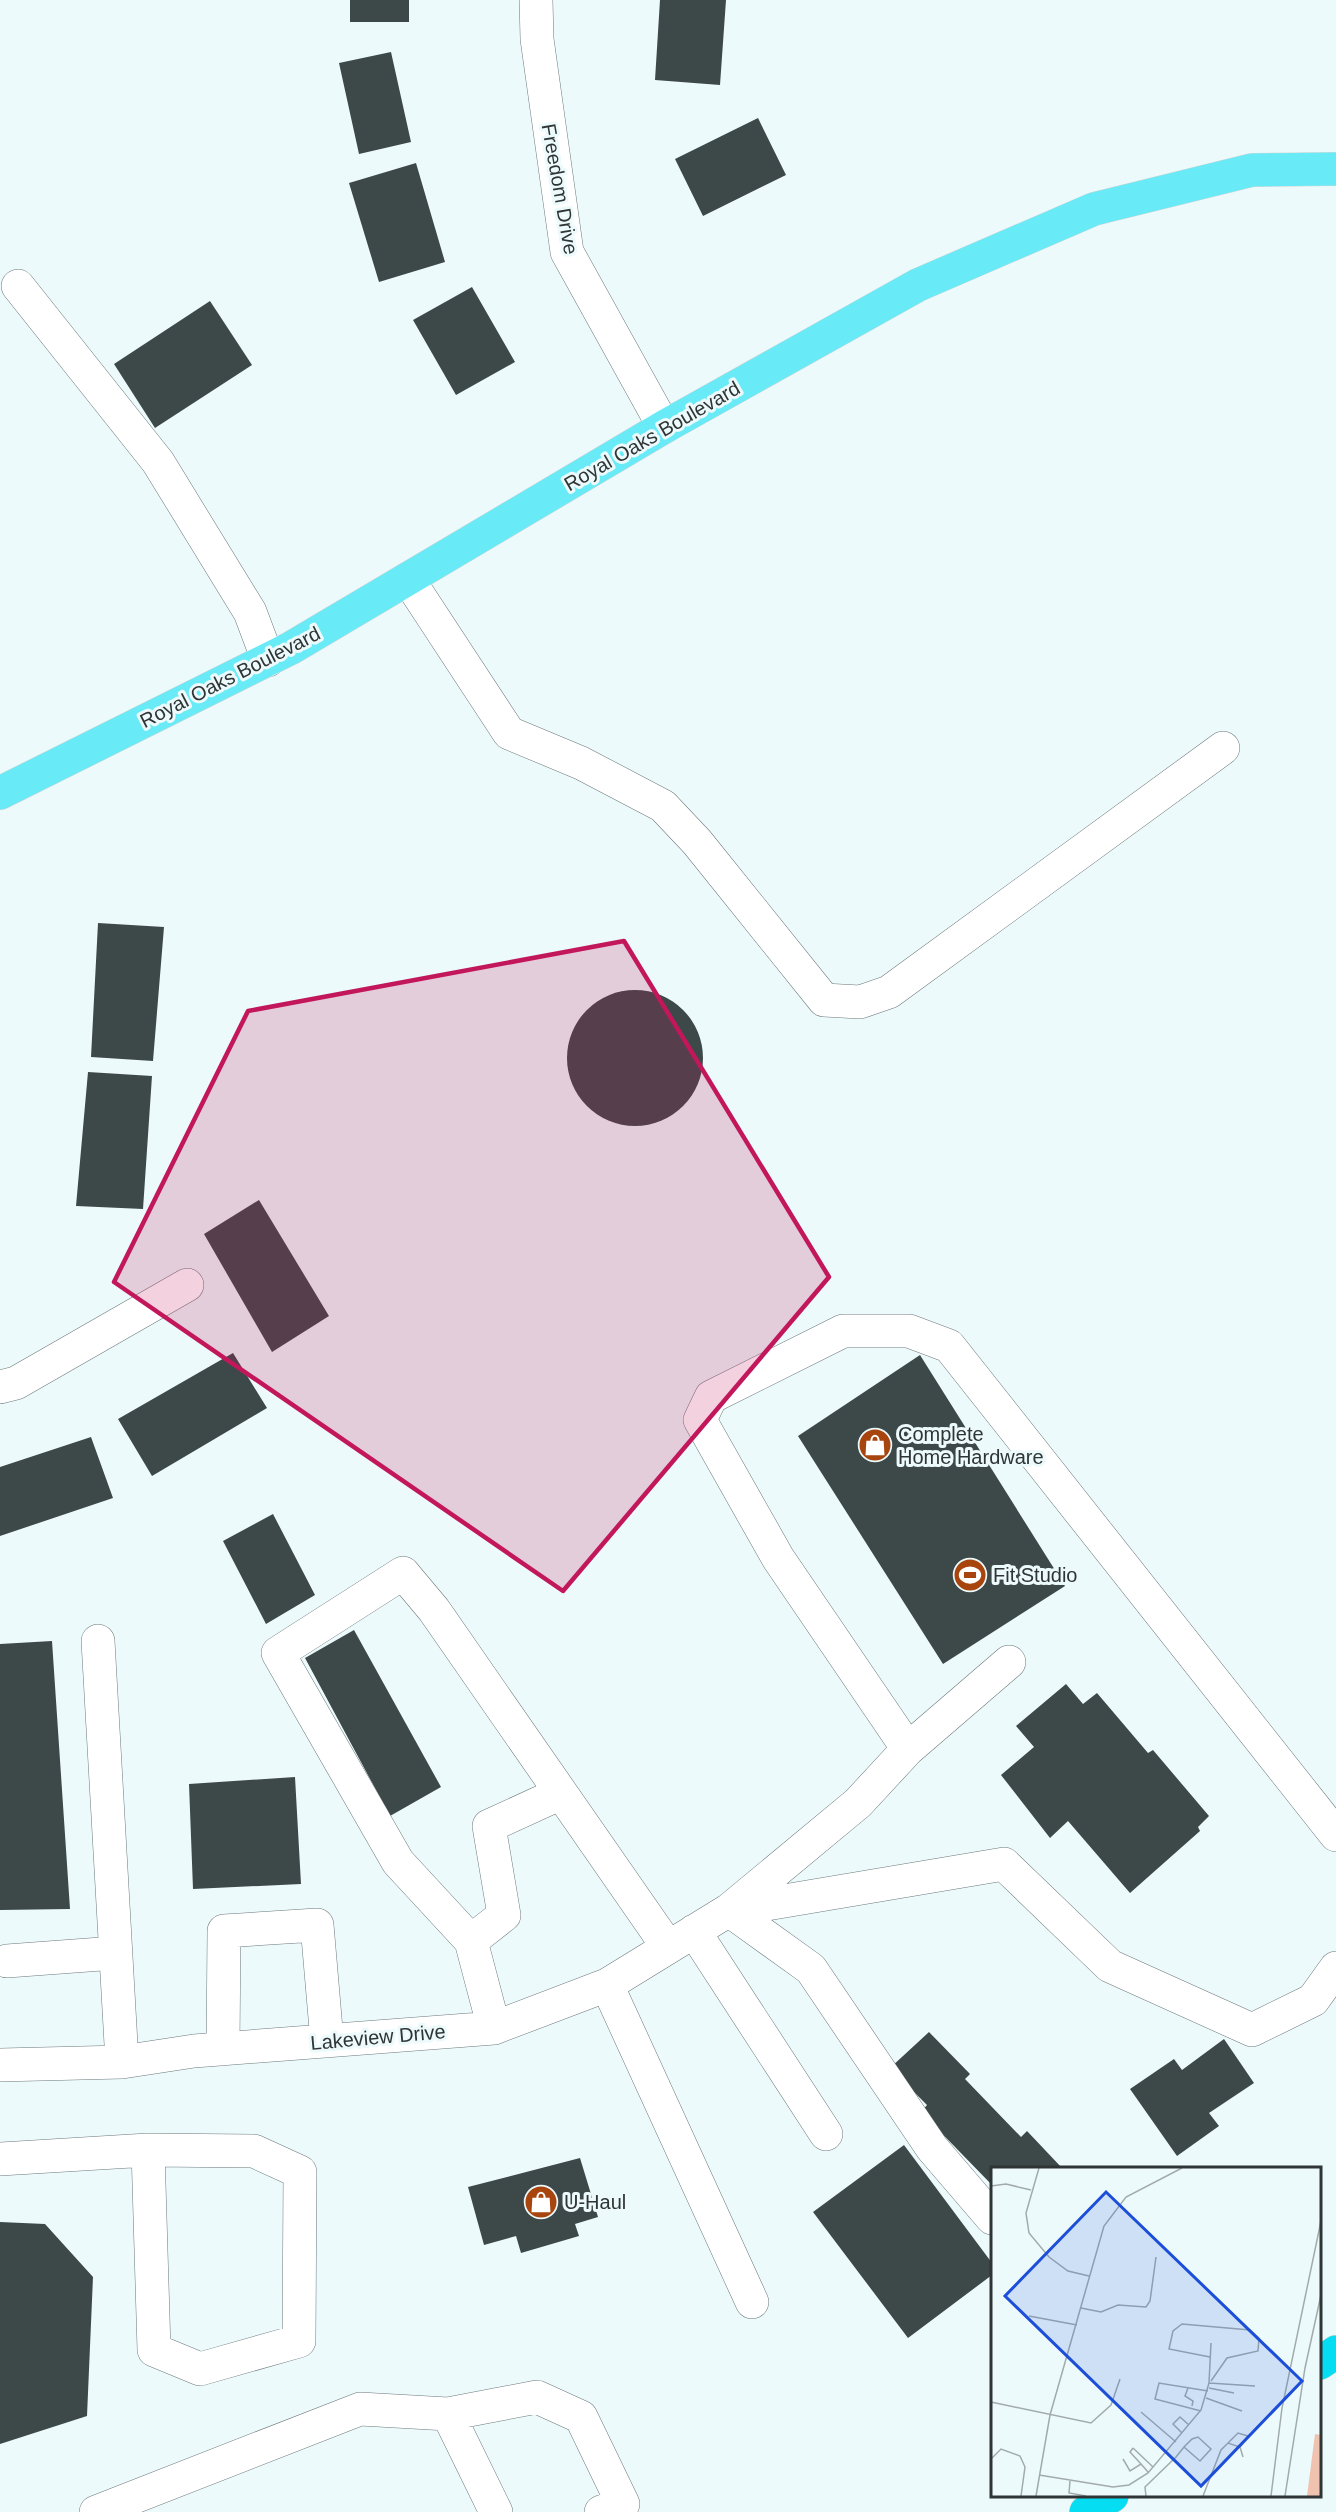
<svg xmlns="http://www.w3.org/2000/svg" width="1336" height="2512" viewBox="0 0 1336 2512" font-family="Arial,sans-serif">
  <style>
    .building { fill: #3d4849 }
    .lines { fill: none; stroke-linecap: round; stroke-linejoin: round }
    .minor-casing { stroke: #6d797b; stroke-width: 34 }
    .major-casing { stroke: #d5d6d7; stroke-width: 34 }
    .highway-casing { stroke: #d5d6d7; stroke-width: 34 }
    .minor { stroke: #fff; stroke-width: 33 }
    .major { stroke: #68ebf7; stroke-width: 33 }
    .highway { stroke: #04ddf2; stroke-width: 33 }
    .marked { fill: #c2185b; fill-opacity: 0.2; stroke: #c2185b; stroke-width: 4.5; stroke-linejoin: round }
    .labels { text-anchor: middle; stroke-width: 6; stroke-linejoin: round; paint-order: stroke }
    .street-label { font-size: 20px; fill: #2f3435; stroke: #edfafc }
    .poi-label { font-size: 20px; fill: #2f3435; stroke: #edfafc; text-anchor: start }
    .inset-road { fill: none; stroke: #a1abac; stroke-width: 1.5 }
    .view { fill: #1d4ed8; fill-opacity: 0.15; stroke: #1d4ed8; stroke-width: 3 }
    .inset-edge { fill: none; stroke: #2f3435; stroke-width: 3 }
  </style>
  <rect width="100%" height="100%" fill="#edfafc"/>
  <path class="building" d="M350,0H409V22H350Z
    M660,0H726L720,85L655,80Z
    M391,52L411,142L359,154L339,63Z
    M758,118L786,175L703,216L675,159Z
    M416,163L445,262L379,282L349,183Z
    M472,287L515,362L456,395L413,320Z
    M210,301L252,365L155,428L114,364Z
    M98,923L164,927L153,1061L91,1057Z
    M567 1058a68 68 0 1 1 136 0a68 68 0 1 1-136 0Z
    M88,1072L152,1076L143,1209L76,1206Z
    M259,1200L329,1316L272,1352L204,1234Z
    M233,1353L267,1408L152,1476L118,1419Z
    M920,1355L1065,1586L943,1664L798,1436Z
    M91,1437L113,1498L0,1536V1467Z
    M273,1514L315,1595L266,1624L223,1541Z
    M354,1630L441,1787L390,1816L305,1658Z
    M52,1641L70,1909L0,1910V1644Z
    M1066,1684L1083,1704L1097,1693L1148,1753L1153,1750L1209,1816L1198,1827L1200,1831L1130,1893L1068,1821L1050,1838L1001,1775L1034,1747L1016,1726Z
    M295,1777L301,1884L193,1889L189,1784Z
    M929,2032L970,2074L965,2079L1021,2137L1027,2131L1062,2168H992V2185L921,2112L927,2105L890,2068Z
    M1224,2039L1254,2083L1209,2113L1219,2126L1177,2156L1130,2089L1174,2059L1182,2070Z
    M904,2145L992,2263V2275L908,2338L813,2212Z
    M580,2158L598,2217L575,2224L579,2236L521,2253L516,2236L484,2245L468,2187Z
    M0,2222L45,2224L93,2277L87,2416L0,2444Z"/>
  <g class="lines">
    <g class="minor-casing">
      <path id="minor" d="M536,0L537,39L567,252L664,427
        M18,286L158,462L250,612L268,660
        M408,579L509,733L581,763L663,806L697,842L824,1000L860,1002L889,992L1223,748
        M0,1387L16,1383L187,1285
        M98,1641L122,2062
        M908,1749L778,1558L700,1420L711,1397L843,1331H909L949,1346L1336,1835
        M729,1910L811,1969L932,2148L992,2218
        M731,1910L1004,1864L1110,1966L1252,2030L1313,2000L1336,1968
        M694,1931L826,2134
        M471,1941L504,1915L489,1826L561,1793
        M7,1961L115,1953
        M607,1985L752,2302
        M494,2028L471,1941L398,1862L278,1653L403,1573L434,1610L668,1947
        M223,2049L224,1931L317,1925L327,2041
        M0,2065L122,2062L194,2051L494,2028L607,1985L729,1910L858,1803L908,1749L1009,1662
        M0,2159L148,2150L254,2151L300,2172L299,2341L200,2369L154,2350L148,2150
        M448,2414L537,2397L581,2417L623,2504L601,2512
        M96,2512L360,2409L448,2414L496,2512"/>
    </g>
    <g class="major-casing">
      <path id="major" d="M0,793L291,648L664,427L918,285L1094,209L1252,170L1336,169"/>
    </g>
    <g class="highway-casing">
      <path id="highway" d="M1320,2363L1336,2352
        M1086,2512L1112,2496"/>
    </g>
    <use href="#minor" class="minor"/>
    <use href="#major" class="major"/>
    <use href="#highway" class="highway"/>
  </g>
  <path class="marked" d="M624,941L829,1277L563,1591L114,1282L248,1011Z"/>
  <defs>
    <g id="shop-disc" transform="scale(1.725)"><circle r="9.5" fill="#a8450e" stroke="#edfafc"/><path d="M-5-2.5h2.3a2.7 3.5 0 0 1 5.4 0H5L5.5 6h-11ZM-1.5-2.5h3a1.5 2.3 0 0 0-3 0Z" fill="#fff"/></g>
    <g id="stadium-disc" transform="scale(1.725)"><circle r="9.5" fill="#a8450e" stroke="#edfafc"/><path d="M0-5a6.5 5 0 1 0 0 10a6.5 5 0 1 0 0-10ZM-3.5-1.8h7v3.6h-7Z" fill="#fff"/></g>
  </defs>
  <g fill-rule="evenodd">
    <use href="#shop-disc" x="875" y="1445"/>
    <use href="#stadium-disc" x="970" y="1575"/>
    <use href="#shop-disc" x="541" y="2202"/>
  </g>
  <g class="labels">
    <g class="street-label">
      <text transform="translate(560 189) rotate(80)" y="7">Freedom Drive</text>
      <text transform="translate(652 436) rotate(-30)" y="7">Royal Oaks Boulevard</text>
      <text transform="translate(230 677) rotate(-27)" y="7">Royal Oaks Boulevard</text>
      <text transform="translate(378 2037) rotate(-5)" y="7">Lakeview Drive</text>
    </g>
    <g class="poi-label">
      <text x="898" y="1441">Complete<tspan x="898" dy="23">Home Hardware</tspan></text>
      <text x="993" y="1582">Fit Studio</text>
      <text x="564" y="2209">U-Haul</text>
    </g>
  </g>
  <g transform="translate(991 2167)">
    <rect width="330" height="330" fill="#edfafc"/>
    <path d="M324,267L330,268V329H316Z" fill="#f0c3b0"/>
    <path class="inset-road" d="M48,1L35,46L38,66L58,90L77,104L98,109M0,19L15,17L40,23M90,141L110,145L127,138L155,140L159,134L165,90M38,149L86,158M219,190L178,182L182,164L191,157L259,163L268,171L267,184L236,191L220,214M218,216L264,219M197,221L194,229L202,234L201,239M218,221L243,226M215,231L251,244M0,235L100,256L120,238L129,212M210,244L164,232L168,216L217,224M150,245L185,275M191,266L182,257L189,250L198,258M237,276L247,266L257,269L249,280M142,281L162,300M142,281L139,285L150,297M0,292L10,282L29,289L34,300L30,329M132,292L139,304L150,297L157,305M48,308L122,320L138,318L157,306L210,243L218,216L220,176M79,314L78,326L95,329M45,329L59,248L113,59L135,30L191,1M155,329L154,320L185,290L193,280L201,272L207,270L220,282L209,294L193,280M212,329L230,283L237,276L249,280L252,290M280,329L291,241L330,54M294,329L314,201L330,128"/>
    <path class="view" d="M115,25L311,214L210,319L14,129Z"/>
    <rect width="330" height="330" class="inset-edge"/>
  </g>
</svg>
